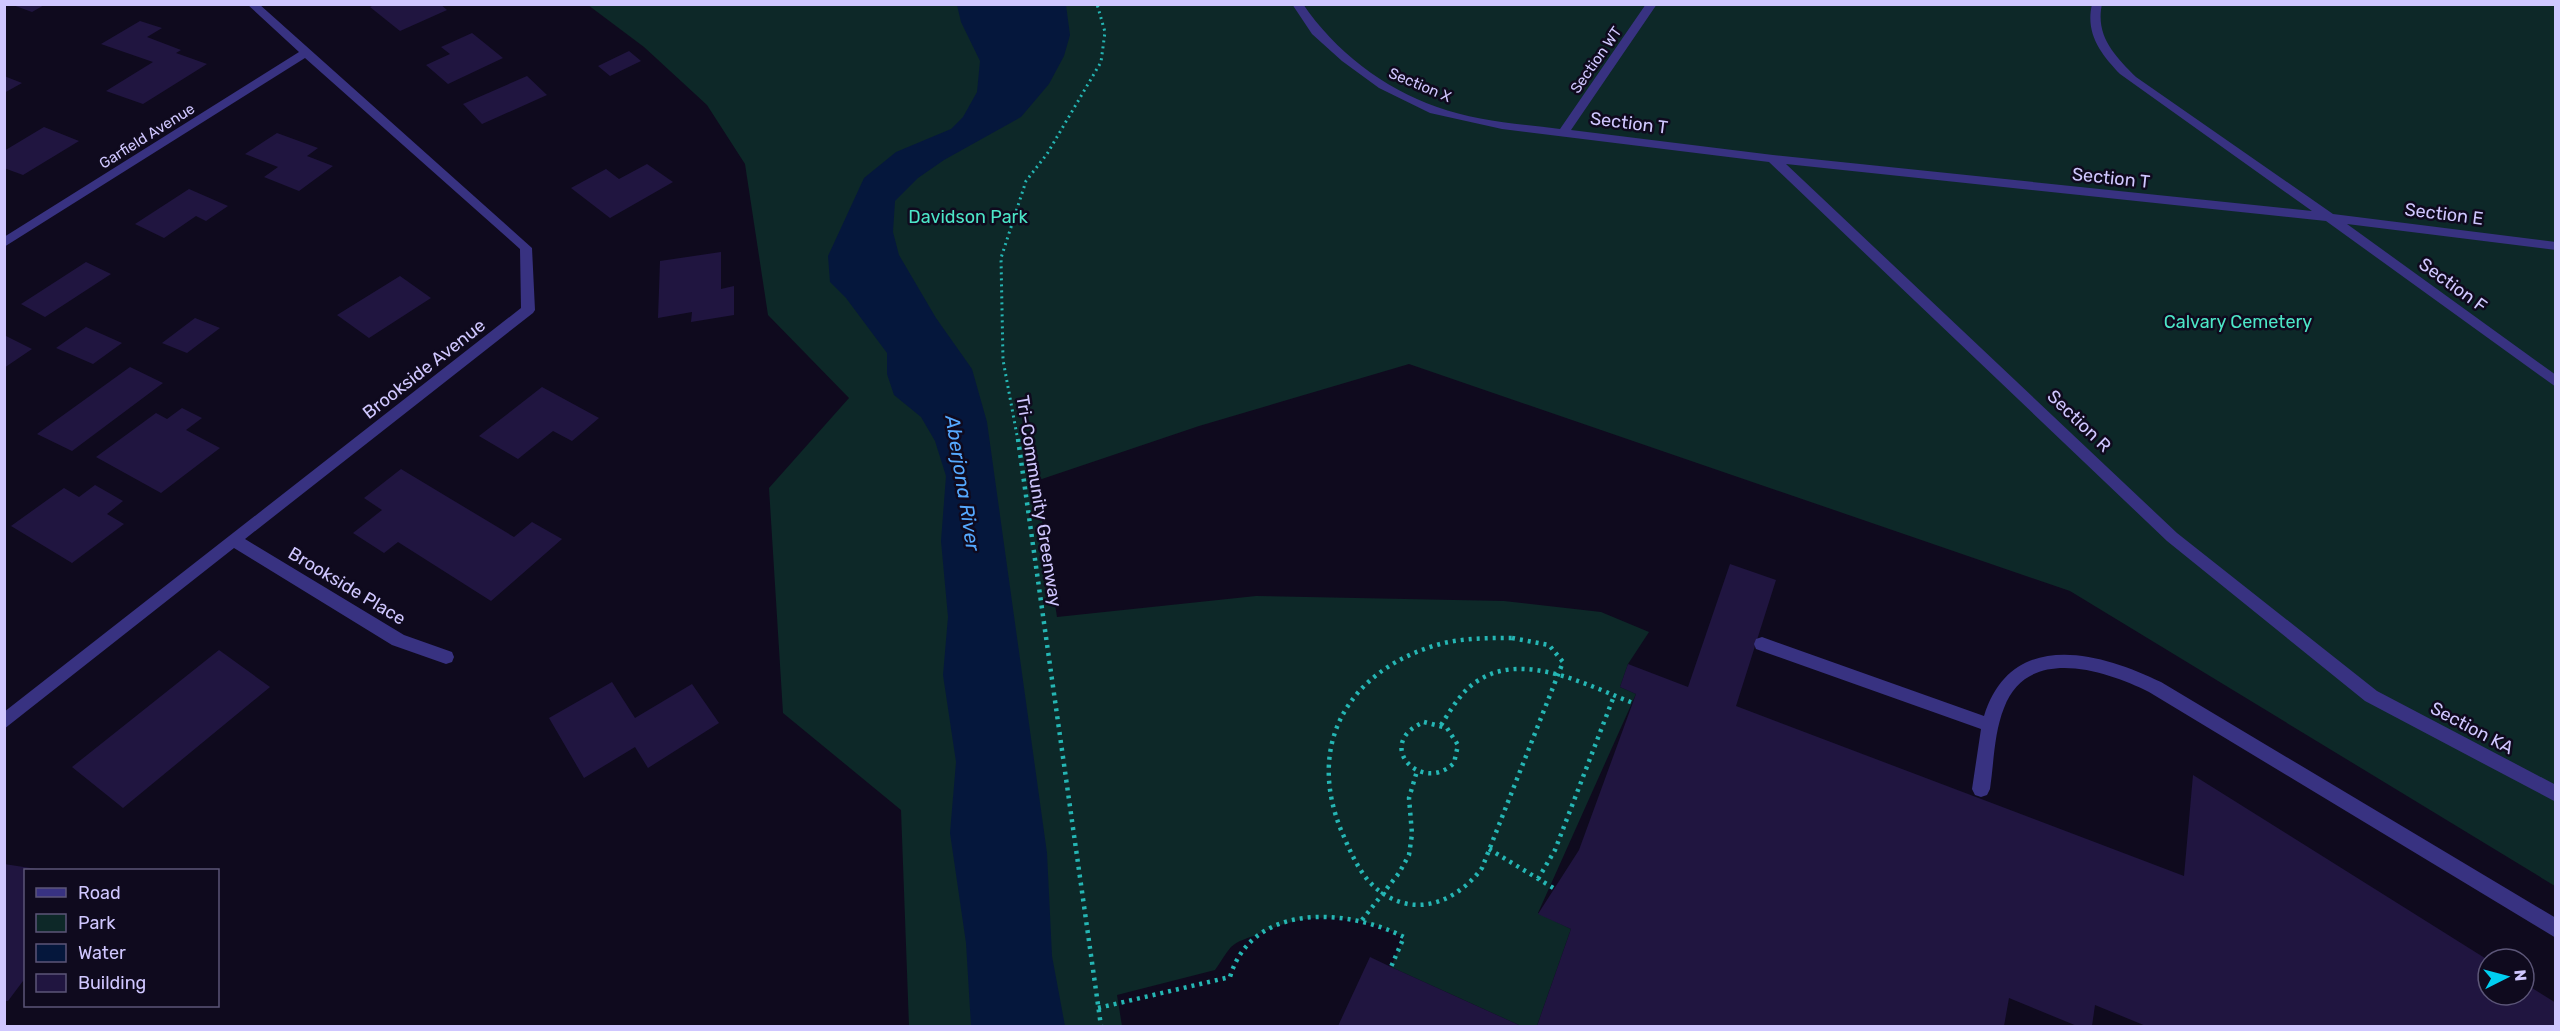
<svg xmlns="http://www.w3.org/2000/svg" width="2560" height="1031" viewBox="0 0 2560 1031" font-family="Rubik,sans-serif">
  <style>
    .green { fill: #0d2828 }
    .water { fill: #05173c }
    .building { fill: #201540 }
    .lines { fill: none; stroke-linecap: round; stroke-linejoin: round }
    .path-far1 { stroke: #25b6b4; stroke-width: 3; stroke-dasharray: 2 4; stroke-linecap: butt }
    .path { stroke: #25b6b4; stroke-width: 4.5; stroke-dasharray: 3 5; stroke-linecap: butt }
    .lane { fill: #383281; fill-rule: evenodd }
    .street { fill: #383281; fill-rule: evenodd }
    .labels { text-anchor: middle; stroke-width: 5; stroke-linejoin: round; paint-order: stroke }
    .far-street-label { font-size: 15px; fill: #d0c7ff; stroke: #0f0a1e }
    .street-label { font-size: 18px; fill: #d0c7ff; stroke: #0f0a1e }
    .park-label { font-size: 18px; fill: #4ce6c7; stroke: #0f0a1e }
    .water-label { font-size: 20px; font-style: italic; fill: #55a9ff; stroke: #0f0a1e }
  </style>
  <rect width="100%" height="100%" fill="#0f0a1e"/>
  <path class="green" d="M588,5H2555V886L2070,591L1409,364L1199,426L1036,481L1057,617L1256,596L1504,601L1601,612L1649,632L1628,664L1620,687L1636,694L1538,913L1571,929L1537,1026H1521L1391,967L1404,937C1354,912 1306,911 1256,935C1248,938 1237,941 1231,947C1225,954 1220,963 1215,970L1117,995L1122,1026H909L901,810L783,713L769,488L849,398L768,315L745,164L707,105L644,47Z"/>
  <path class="water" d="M957,5H1066L1070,35L1064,56L1049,84L1021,117L944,160L918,178L895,201L893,232L899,255L936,318L972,369L987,422L1047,853L1052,956L1065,1026H971L966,943L950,833L956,762L943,675L948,617L941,541L946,476L935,441L921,417L894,395L887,374V353L846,298L830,282L828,256L864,178L896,152L951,129L963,117L977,92L980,61L961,22Z"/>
  <path class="building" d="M10,4H46L32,12Z
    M376,4H440L447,10L400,31L370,7Z
    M140,21L162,28L147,37L181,50L176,53L207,64L143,104L106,91L153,62L101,44Z
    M472,33L503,58L448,84L426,65L450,54L441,47Z
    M629,51L641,61L610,76L598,66Z
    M4,76L22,83L4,93Z
    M527,76L547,95L482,124L463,104Z
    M44,127L79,141L23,175L4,168V151Z
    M277,133L318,148L307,156L333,166L299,191L264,177L278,167L245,154Z
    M647,164L673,182L610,218L571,188L606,169L619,179Z
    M189,189L228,206L206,221L196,216L164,238L135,224Z
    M721,252V289L734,286V315L691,322L692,312L658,318L660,261Z
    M86,262L111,274L45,317L21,304Z
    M400,276L431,298L369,338L337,315Z
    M195,318L220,328L187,353L162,343Z
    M86,327L122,343L93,364L56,348Z
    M4,335L32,349L4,368Z
    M130,367L163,383L72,451L37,434Z
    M542,387L599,418L572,441L553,431L518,459L479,436Z
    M182,408L202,418L186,430L220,448L161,493L96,457L156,413L167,419Z
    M401,469L514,537L532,522L562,539L491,601L398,542L384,553L353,533L382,510L364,498Z
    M95,485L123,501L107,514L124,524L72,563L11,526L64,488L79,497Z
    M1730,564L1776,580L1736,706L2184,876L2193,775L2488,960V995H2524V983L2556,1003V1026H2146L2095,1005L2092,1026H2077L2009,998L2004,1026H1537L1571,929L1538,914L1579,850L1636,694L1620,687L1628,664L1688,687Z
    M219,650L270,687L123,808L72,767Z
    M612,682L635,718L692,684L719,723L648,768L635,747L584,778L549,718Z
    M4,864L37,869L26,870V977L8,1001H4Z
    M1370,957L1391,967L1521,1026H1338Z"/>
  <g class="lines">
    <path class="path-far1" d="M1018,441L1003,360L1001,258L1026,181L1047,154L1101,62L1105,32L1097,4"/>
    <path class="path" d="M1018,439L1101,1026
      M1512,638L1549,645L1563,662L1482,868C1460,898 1422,917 1387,896C1362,882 1352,855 1341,830C1307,746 1346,675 1430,647C1456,638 1485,638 1512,638Z
      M1424,722L1447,728L1458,745L1454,763C1422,795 1372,744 1424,722Z
      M1441,725C1452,708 1462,690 1479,680C1525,651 1589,686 1633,703
      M1489,849L1555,889
      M1538,879L1555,850L1614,696
      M1362,920L1399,873L1409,855L1412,834L1409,798L1417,771
      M1098,1008L1230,977C1252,902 1347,908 1404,937L1391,967"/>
    <path class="lane" d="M1292,4H1303C1335,51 1383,88 1437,107C1475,121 1520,124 1560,129L1646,4H1657L1571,130L1773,155L2312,211L2120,74C2101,54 2085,34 2092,4H2102C2095,36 2115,56 2136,77L2333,214L2556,242V250L2347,224L2556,375V387L2326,221L1786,164L2177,533L2377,691L2556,785V802L2365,701L2167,541L1769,162L1502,129L1430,113L1379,88L1342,61L1312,34Z
      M1762,637L1984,716C2011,629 2098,651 2161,682L2556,918V938L2149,692C2105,670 2027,645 2004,708C1994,733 1994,762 1990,789L1987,795L1981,797L1975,795L1972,789L1981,729L1756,649L1754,644L1756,639Z"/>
    <path class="street" d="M247,4H259L532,248L535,310L533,313L245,539L404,635L452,652L454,657L452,662L446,664L392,645L234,548L4,729V712L521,308L520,249L305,58L4,247V237L299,52Z"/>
  </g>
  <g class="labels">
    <g class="far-street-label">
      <text transform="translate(1596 60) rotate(-55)" y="5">Section WT</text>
      <text transform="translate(1420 85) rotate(23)" y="5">Section X</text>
      <text transform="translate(147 136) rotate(-32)" y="5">Garfield Avenue</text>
    </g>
    <g class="street-label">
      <text transform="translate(1629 123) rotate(7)" y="6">Section T</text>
      <text transform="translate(2111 178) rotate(6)" y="6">Section T</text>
      <text transform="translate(2444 214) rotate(7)" y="6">Section E</text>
      <text transform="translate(2453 285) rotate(36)" y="6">Section F</text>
      <text transform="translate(424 369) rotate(-38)" y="6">Brookside Avenue</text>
      <text transform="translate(2079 421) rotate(44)" y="6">Section R</text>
      <text transform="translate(1039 501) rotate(81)" y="6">Tri-Community Greenway</text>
      <text transform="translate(347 586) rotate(31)" y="6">Brookside Place</text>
      <text transform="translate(2472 728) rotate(28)" y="6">Section KA</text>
    </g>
    <g class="park-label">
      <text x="968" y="223">Davidson Park</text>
      <text x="2238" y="328">Calvary Cemetery</text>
    </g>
    <g class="water-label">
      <text transform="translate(963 483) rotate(81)" y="7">Aberjona River</text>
    </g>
  </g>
  <rect width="2560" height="1031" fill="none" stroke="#d0c7ff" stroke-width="12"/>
  <rect x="24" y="869" width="195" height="138" fill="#0f0a1e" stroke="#5c5678" stroke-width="1.5"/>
  <rect x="36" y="888" width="30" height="9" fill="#383281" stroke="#5c5678" stroke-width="1.5"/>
  <text x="78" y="899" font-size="18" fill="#d0c7ff">Road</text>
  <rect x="36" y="914" width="30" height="18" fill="#0d2828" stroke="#5c5678" stroke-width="1.5"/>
  <text x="78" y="929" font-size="18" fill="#d0c7ff">Park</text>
  <rect x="36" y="944" width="30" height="18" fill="#05173c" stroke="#5c5678" stroke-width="1.5"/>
  <text x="78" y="959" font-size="18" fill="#d0c7ff">Water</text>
  <rect x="36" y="974" width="30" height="18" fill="#201540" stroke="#5c5678" stroke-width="1.5"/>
  <text x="78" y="989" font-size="18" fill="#d0c7ff">Building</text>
  <g transform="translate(2506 977) rotate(84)"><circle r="28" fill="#0f0a1e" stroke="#5c5678" stroke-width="1.5"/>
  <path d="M0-4.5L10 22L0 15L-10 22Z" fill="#00cff2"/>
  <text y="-9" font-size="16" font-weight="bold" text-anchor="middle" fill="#d0c7ff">N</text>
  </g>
</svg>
